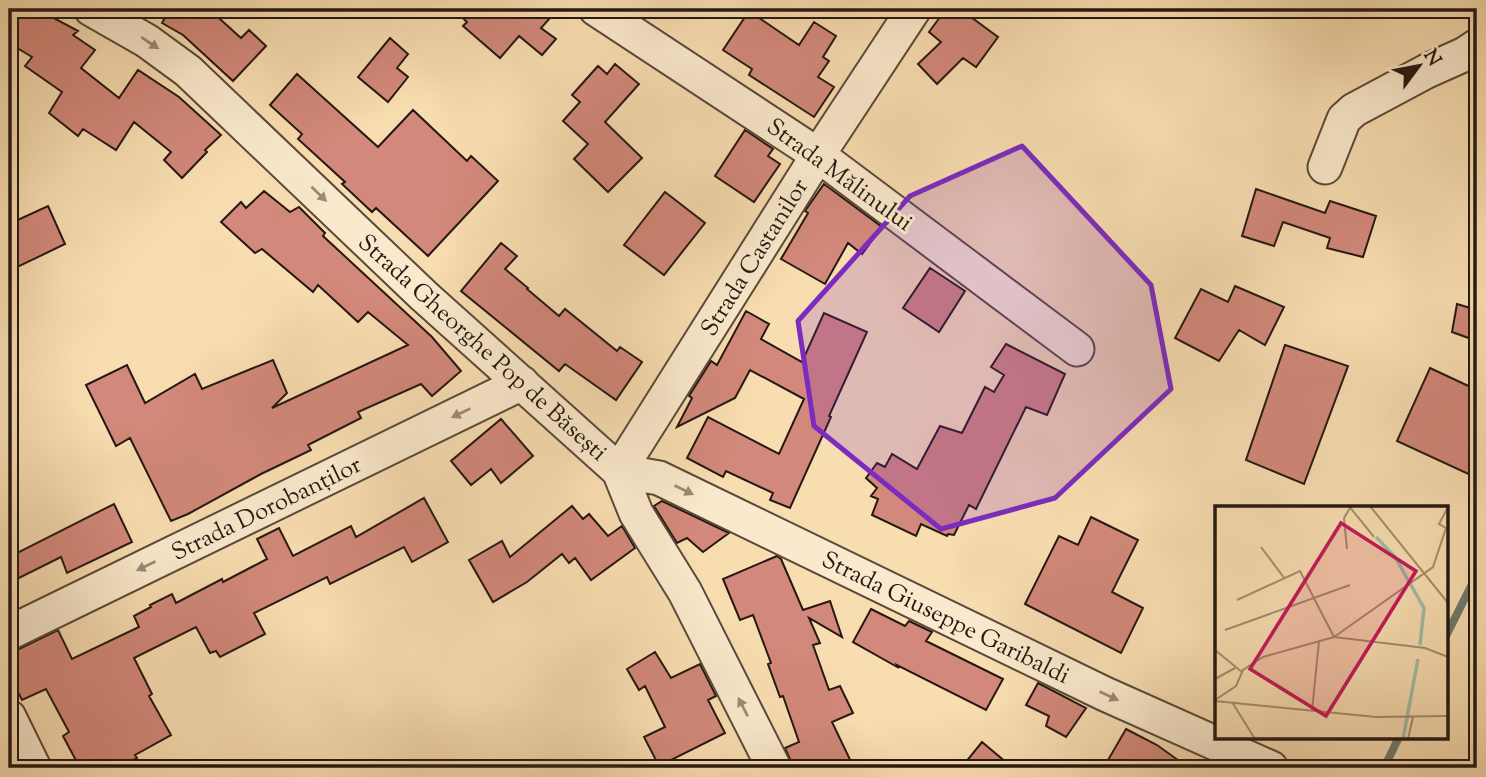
<svg xmlns="http://www.w3.org/2000/svg" width="1486" height="777" viewBox="0 0 1486 777" font-family="'Sorts Mill Goudy',serif">
  <style>
    .lines { fill: none; stroke-linecap: round; stroke-linejoin: round }
    .stream { stroke: #6e7b6b; stroke-width: 8 }
    .building { fill: #d2887a; stroke: #251812; stroke-width: 2 }
    .minor-casing { stroke: #5a493a; stroke-width: 37 }
    .minor { stroke: #fae9cc; stroke-width: 33 }
    .oneway { fill: #9a8b78 }
    .marked { fill: #7b2cbf; fill-opacity: 0.2; stroke: #7b2cbf; stroke-width: 5; stroke-linejoin: round }
    .labels { text-anchor: middle; stroke-width: 6; stroke-linejoin: round; paint-order: stroke }
    .street-label { font-size: 24px; fill: #251812; stroke: #fae9cc }
    .inset-river { fill: none; stroke: #9fbda6; stroke-width: 3.5 }
    .inset-road { fill: none; stroke: #a48e71; stroke-width: 2 }
    .view { fill: #c2185b; fill-opacity: 0.15; stroke: #c2185b; stroke-width: 3.5 }
    .inset-edge { fill: none; stroke: #251812; stroke-width: 3.5 }
  </style>
  <rect width="100%" height="100%" fill="#f8ddb1"/>
  <filter id="stains"><feTurbulence type="fractalNoise" baseFrequency=".00286" numOctaves="4"/><feColorMatrix values="0 0 0 0 .2 0 0 0 0 .09 0 0 0 0 .02 0 0 0 .5 -.17"/></filter>
  <radialGradient id="worn" r=".72"><stop offset=".6" stop-color="#630" stop-opacity="0"/><stop offset="1" stop-color="#630" stop-opacity=".3"/></radialGradient>
  <g class="lines">
    <path class="stream" d="M1446,636L1477,574
      M1384,768L1399,737"/>
  </g>
  <path class="building" d="M9,9H37L78,31L73,35L95,50L81,68L119,98L138,70L179,97L221,135L205,150L207,152L182,178L164,160L171,152L134,122L116,150L83,129L78,136L49,113L62,92L25,66L32,57L9,43Z
    M170,9H209L241,38L249,30L266,46L233,81L183,35L162,23Z
    M453,9H558L541,28L556,39L542,55L519,36L500,58L463,26L467,22Z
    M946,9H960L998,37L976,67L963,58L937,84L918,64L941,42L929,32Z
    M749,11L799,45L814,22L836,36L823,57L829,61L818,77L834,87L814,117L749,75L752,69L723,50Z
    M390,38L408,54L397,68L408,77L388,102L358,77Z
    M615,64L639,84L605,122L642,158L608,192L574,159L588,144L563,121L580,102L572,95L598,66L607,74Z
    M297,74L378,147L413,110L467,161L471,156L498,181L428,256L376,208L372,212L342,184L345,182L298,139L302,134L270,105Z
    M745,130L773,149L768,156L780,164L754,202L715,176Z
    M824,184L882,227L862,254L848,243L825,284L781,259L808,213L805,211Z
    M1256,189L1325,213L1330,201L1376,216L1363,257L1327,248L1330,238L1283,222L1274,246L1242,236Z
    M264,191L290,212L299,207L325,233L323,236L432,337L461,371L432,396L421,384L358,412L361,418L308,445L311,450L261,474L188,514L171,521L130,438L116,446L86,385L127,365L145,403L195,374L202,389L273,360L287,393L272,408L408,345L368,312L358,322L318,285L313,292L262,249L255,253L221,222L241,202L246,208Z
    M665,192L705,223L664,275L624,245Z
    M48,206L65,244L9,271V224Z
    M501,243L517,256L505,269L528,288L527,289L559,316L565,309L617,351L620,347L642,362L616,400L565,364L559,371L461,291Z
    M930,268L965,291L939,332L903,308Z
    M1235,286L1284,307L1265,345L1239,330L1219,361L1175,338L1201,289L1228,302Z
    M1457,304L1477,310V341L1452,332Z
    M746,311L769,324L761,339L802,362L824,313L867,332L829,416L831,417L790,508L770,500L773,493L726,471L723,477L687,458L708,417L779,454L804,399L750,370L735,398L677,427L692,398L689,396L711,361L717,365Z
    M1006,344L1065,374L1047,415L1026,407L976,509L969,505L954,535L948,534L947,536L921,524L916,536L872,515L878,499L871,496L877,488L866,478L877,463L885,467L892,454L917,469L940,426L962,433L985,387L994,392L1004,375L991,367Z
    M1285,345L1348,366L1304,484L1246,460Z
    M1430,368L1477,390V478L1397,441Z
    M501,419L533,456L501,483L491,469L471,485L451,461Z
    M424,498L448,542L412,562L404,547L330,584L327,577L254,613L265,634L220,657L216,651L210,653L196,627L134,658L152,694L149,696L171,735L135,755L137,758L118,768H80L63,736L69,732L46,689L22,700L9,674V652L17,650L58,630L72,659L139,627L134,616L151,607L150,605L172,594L176,603L222,579L223,582L267,559L257,539L279,528L293,556L351,526L356,537Z
    M662,501L729,533L703,552L687,538L677,543L654,506Z
    M114,504L132,542L67,573L61,557L9,583V557Z
    M572,506L583,519L589,514L608,536L622,526L635,548L591,580L575,558L569,563L562,554L527,582L493,602L469,560L502,541L510,557Z
    M1091,517L1138,540L1112,592L1143,608L1121,653L1025,604L1059,536L1078,545Z
    M777,556L781,559L803,610L830,601L842,637L809,618L820,643L813,645L829,690L840,686L853,713L832,722L854,768H794L785,748L799,742L783,696L780,697L768,664L771,663L753,615L740,620L723,579Z
    M871,609L905,626L909,621L932,632L926,641L1003,679L986,710L897,665L899,668L853,642Z
    M655,652L671,678L700,664L716,696L708,700L725,733L659,766L644,737L665,727L645,686L639,690L627,669Z
    M1038,683L1086,708L1066,737L1046,726L1049,716L1026,705Z
    M1126,729L1157,745L1189,768H1123L1108,760Z
    M982,742L1013,768H961Z"/>
  <g class="lines">
    <g class="minor-casing">
      <path id="minor" d="M91,9L147,41L188,71L424,296L619,471L636,513L685,592L774,768
        M596,9L818,155L1077,349
        M1325,167L1344,119L1354,110L1427,71L1465,54L1477,46
        M619,471L659,478L1105,694L1271,768
        M619,471L818,155L914,9
        M9,633L522,383
        M9,717L34,768"/>
    </g>
    <use href="#minor" class="minor"/>
  </g>
  <defs><path id="oneway-solid" d="M-6-.8H1V-3.2L6.5 0L1 3.2V.8H-6Z" transform="scale(1.75)"/></defs>
  <g class="oneway">
    <use href="#oneway-solid" transform="translate(150 43) rotate(34)"/>
    <use href="#oneway-solid" transform="translate(319 194) rotate(44)"/>
    <use href="#oneway-solid" transform="translate(461 413) rotate(154)"/>
    <use href="#oneway-solid" transform="translate(684 490) rotate(26)"/>
    <use href="#oneway-solid" transform="translate(146 566) rotate(154)"/>
    <use href="#oneway-solid" transform="translate(1109 696) rotate(25)"/>
    <use href="#oneway-solid" transform="translate(743 707) rotate(-117)"/>
  </g>
  <path class="marked" d="M1022,146L1151,285L1171,389L1055,498L941,529L814,426L798,321L910,196Z"/>
  <g class="labels">
    <g class="street-label">
      <text transform="translate(840 174) rotate(36)" y="8">Strada Mălinului</text>
      <text transform="translate(754 257) rotate(-58)" y="8">Strada Castanilor</text>
      <text transform="translate(483 347) rotate(42)" y="8">Strada Gheorghe Pop de Băsești</text>
      <text transform="translate(266 508) rotate(-26)" y="8">Strada Dorobanților</text>
      <text transform="translate(946 617) rotate(26)" y="8">Strada Giuseppe Garibaldi</text>
    </g>
  </g>
  <g transform="translate(1215 506)">
    <rect width="233" height="233" fill="#f8ddb1"/>
    <path class="inset-river" d="M161,31L180,51L209,102L205,139M188,233L203,153"/>
    <path class="inset-road" d="M134,0L159,31M155,0L233,97M46,41L70,73M132,43L129,12L135,2M22,94L85,65L119,131M10,124L135,79M119,131L218,61L231,22L224,18L233,1M0,144L27,166M0,173L20,162M0,194L21,180L28,164L48,151L119,131L210,142L233,151M0,195L161,211L233,210M17,196L40,233M97,205L104,135M193,233L198,211"/>
    <path class="view" d="M126,17L201,65L111,210L35,163Z"/>
    <rect width="233" height="233" class="inset-edge"/>
  </g>
  <rect width="1486" height="777" fill="none" stroke="#f8ddb1" stroke-width="35"/>
  <rect x="10" y="10" width="1465" height="756" fill="none" stroke="#251812" stroke-width="3.5"/>
  <rect x="18" y="18" width="1451" height="742" fill="none" stroke="#251812" stroke-width="2"/>
  <g transform="translate(1419 66) rotate(58)" stroke="#fae9cc" stroke-width="5" paint-order="stroke">
  <path d="M0-5L12 26L0 18L-12 26Z" fill="#251812"/>
  <text y="-10" font-size="19" font-weight="bold" text-anchor="middle" fill="#251812">N</text>
  </g>
  <rect width="100%" height="100%" filter="url(#stains)"/>
  <rect width="100%" height="100%" fill="url(#worn)"/>
</svg>
